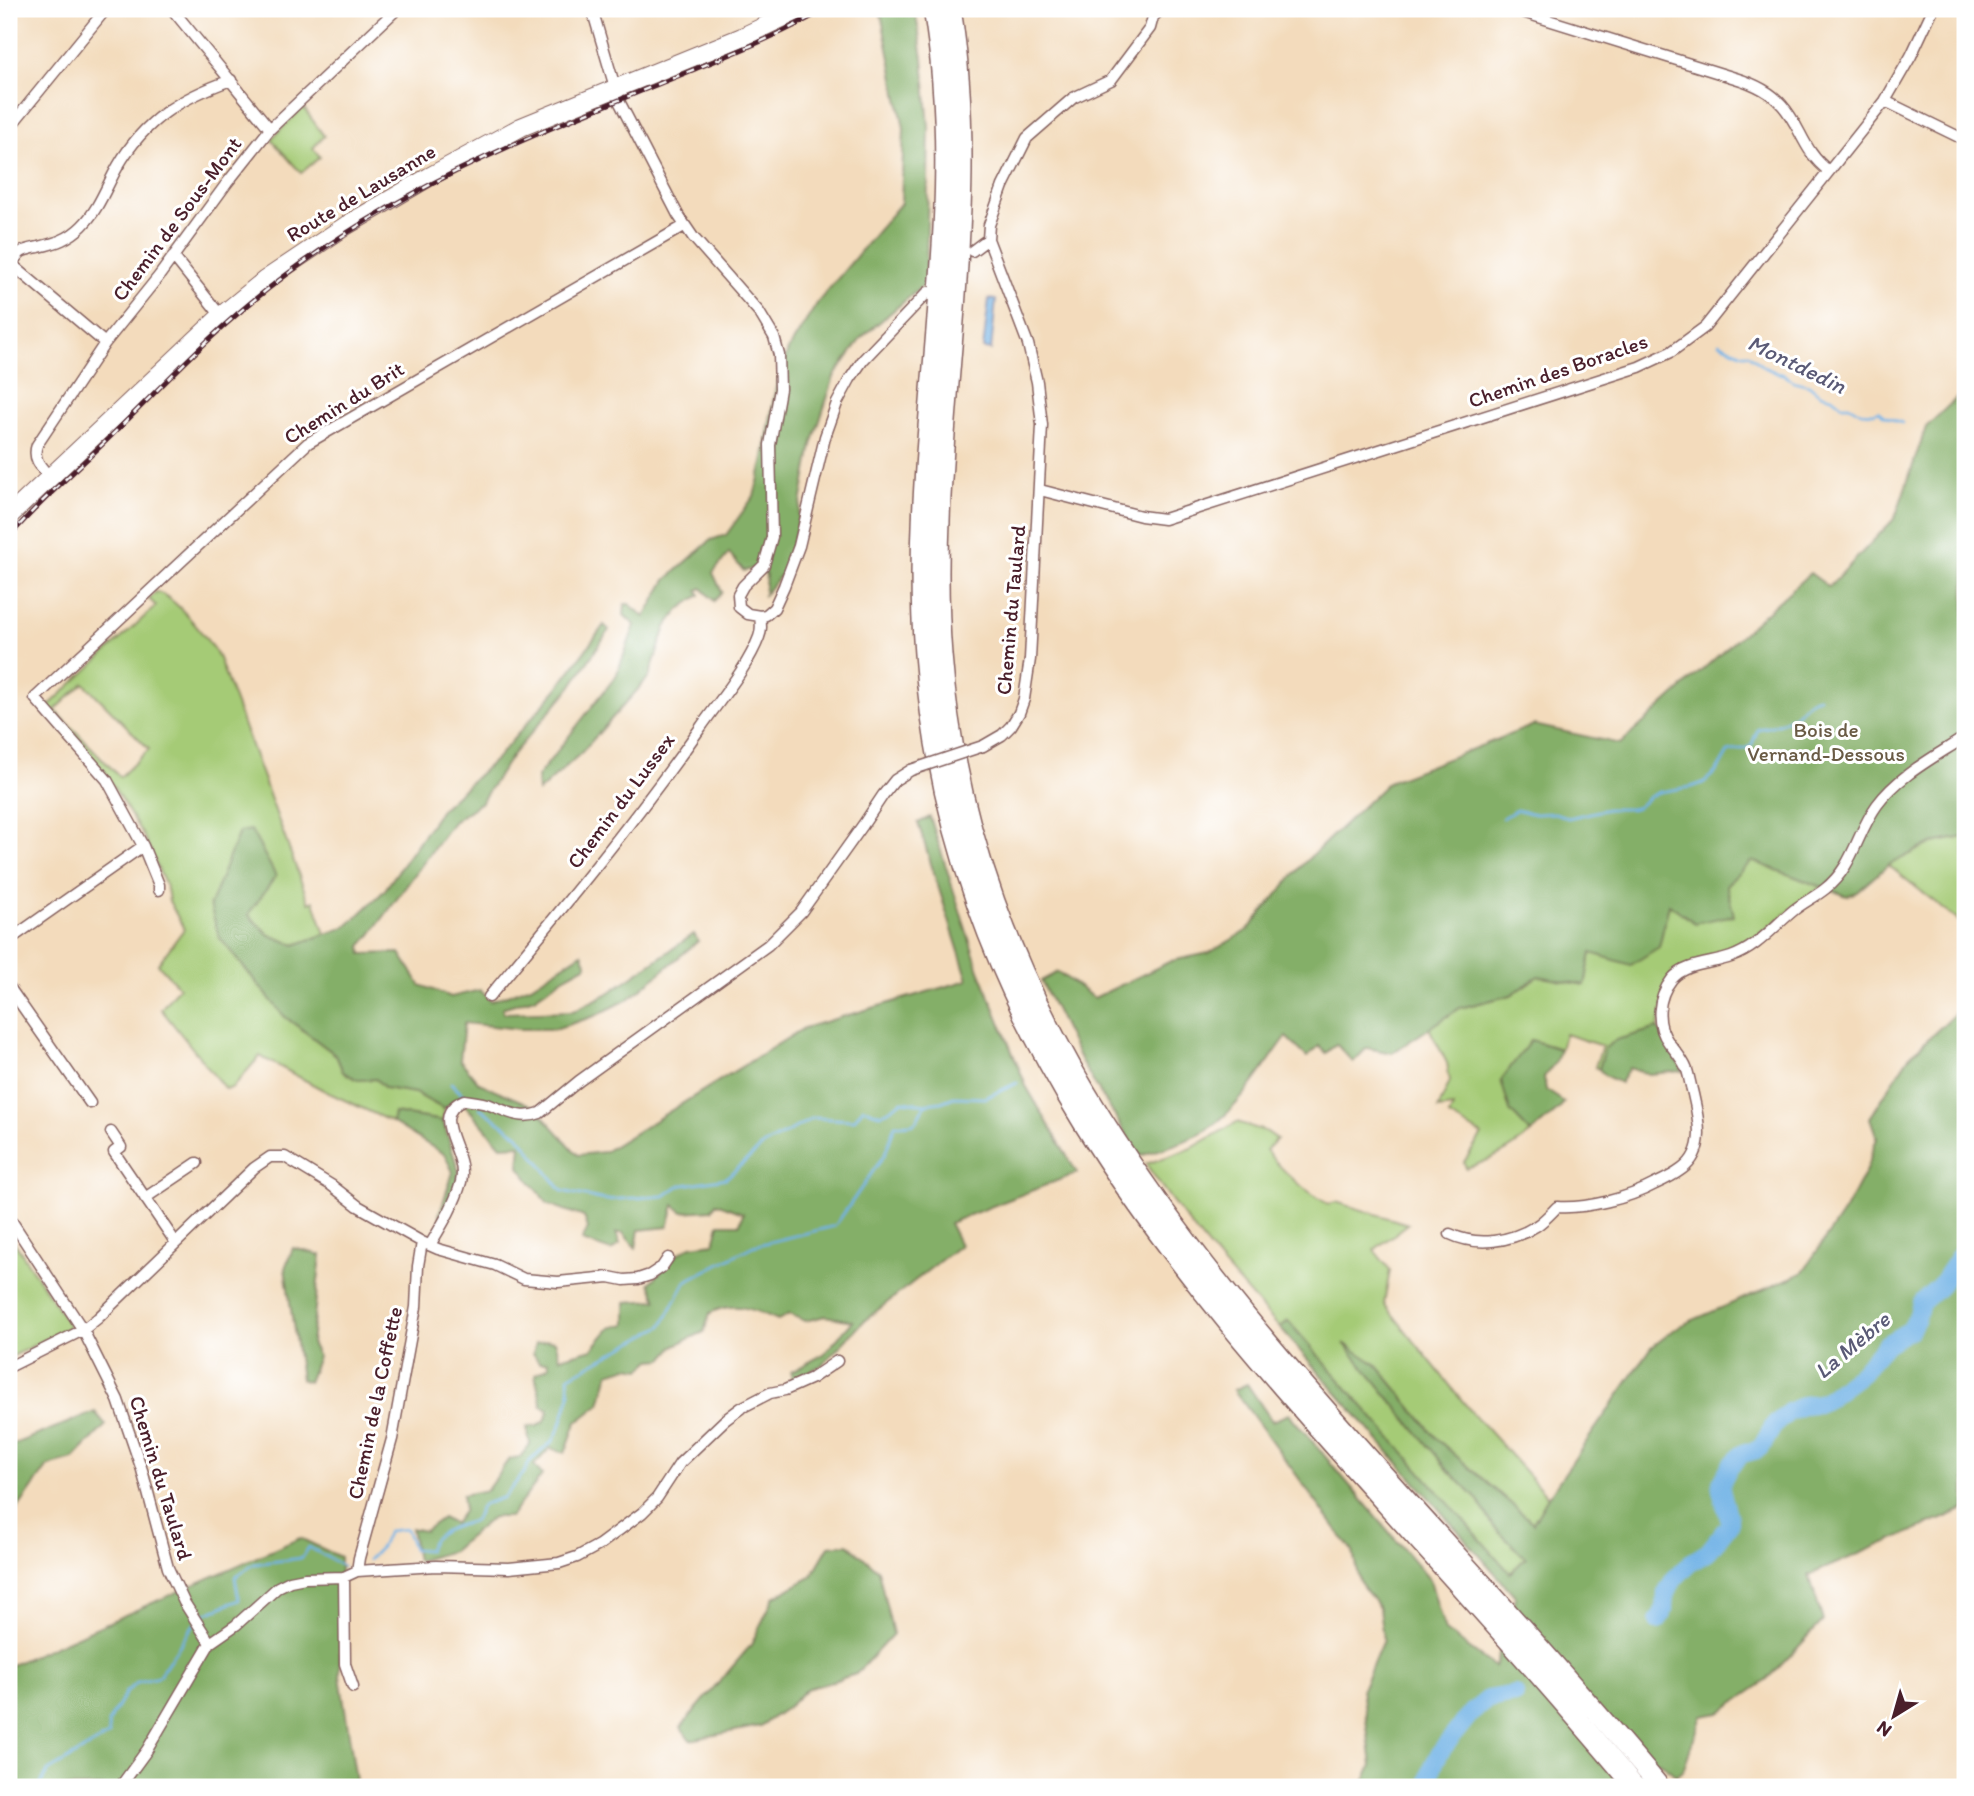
<svg xmlns="http://www.w3.org/2000/svg" width="1974" height="1796" viewBox="0 0 1974 1796" font-family="Itim,sans-serif">
  <style>
    .green { fill: #a5cb76; stroke: #787550; stroke-width: 2; fill-rule: evenodd }
    .forest { fill: #84af67; stroke: #676749; stroke-width: 2 }
    .water { fill: #72b3e6; stroke: #5e6988; stroke-width: 2 }
    .lines { fill: none; stroke-linecap: round; stroke-linejoin: round }
    .stream { stroke: #72b3e6; stroke-width: 2.5 }
    .river { stroke: #72b3e6; stroke-width: 18 }
    .street-casing { stroke: #85615e; stroke-width: 13 }
    .primary-casing { stroke: #85615e; stroke-width: 20 }
    .highway-casing { stroke: #85615e; stroke-width: 22 }
    .street { stroke: #fff; stroke-width: 10 }
    .primary { stroke: #fff; stroke-width: 18 }
    .highway { stroke: #fff; stroke-width: 19 }
    .rail-casing { stroke: #4a1f2b; stroke-width: 5 }
    .rail { stroke: #fff; stroke-width: 2.5; stroke-dasharray: 8; stroke-linecap: butt }
    .street-bridge-casing { stroke: #85615e; stroke-width: 13; stroke-linecap: butt }
    .street-bridge { stroke: #fff; stroke-width: 10 }
    .labels { text-anchor: middle; stroke-width: 6; stroke-linejoin: round; paint-order: stroke }
    .street-label { font-size: 21px; fill: #4a1f2b; stroke: #fff }
    .park-label { font-size: 21px; fill: #6a5b45; stroke: #fff }
    .water-label { font-size: 23px; font-style: italic; fill: #5a5a76; stroke: #fff }
  </style>
  <rect width="100%" height="100%" fill="#fff"/>
  <filter id="ink" filterUnits="userSpaceOnUse"><feTurbulence type="fractalNoise" baseFrequency=".0143" numOctaves="2"/><feDisplacementMap in="SourceGraphic" scale="14" xChannelSelector="R" yChannelSelector="G"/><feConvolveMatrix kernelMatrix="1 2 1 2 8 2 1 2 1" color-interpolation-filters="sRGB"/></filter>
  <filter id="wash" filterUnits="userSpaceOnUse"><feTurbulence type="fractalNoise" baseFrequency=".00686" numOctaves="4" result="noise"/><feDisplacementMap in="SourceGraphic" scale="28" xChannelSelector="R" yChannelSelector="G"/><feGaussianBlur stdDeviation="1.57" result="paint"/><feColorMatrix in="noise" values="0 0 0 0 0 0 0 0 0 0 0 0 0 0 0 0 0 1.4 0 .05"/><feComposite in="paint" operator="in"/></filter>
  <g filter="url(#wash)">
    <rect width="100%" height="100%" fill="#f3dbbc"/>
    <path class="green" d="M303,107L324,136L313,148L320,157L301,173L271,139Z
      M156,592C175,595 208,640 218,656L309,903L314,901L325,934L295,945L269,935L248,914L210,905L284,1016L336,1055L343,1072L358,1080L376,1079L385,1088L415,1093L444,1109L443,1121L394,1113L392,1122L327,1092L260,1056L232,1088L225,1089L161,1009L179,987L158,964L184,929L169,901L167,889L144,837L103,770L43,711L156,606L149,599ZM84,683L149,749L120,777L55,710Z
      M1965,837V926L1888,865L1932,843Z
      M1752,860L1821,887L1740,949L1671,975L1658,1028L1605,1048L1599,1069L1595,1067L1602,1046L1565,1034L1560,1049L1530,1040L1510,1111L1531,1133C1512,1149 1490,1161 1466,1168L1464,1162L1482,1135L1449,1116L1453,1107L1438,1109L1450,1081L1447,1063L1429,1028L1460,1008L1511,995L1538,976L1585,985L1591,953L1659,947L1669,903L1733,915L1726,885Z
      M1237,1122L1267,1132L1277,1139L1266,1150C1283,1172 1304,1190 1328,1204L1336,1202L1408,1224L1374,1250L1390,1270L1384,1304L1469,1409L1548,1497L1533,1523L1438,1440L1376,1364L1449,1471L1477,1499L1494,1527L1526,1558L1509,1574L1288,1321L1280,1328C1232,1276 1185,1223 1146,1164L1192,1148Z
      M9,1234L70,1327L9,1358Z"/>
    <path class="forest" d="M880,9H915L923,58L929,127L926,283L862,337L834,377L812,445L796,530L785,570L764,595L766,575L759,567L744,571L729,553L713,573L722,592L714,601L702,588L698,590L700,595L680,609L666,627L649,677L581,753L538,792L537,777L616,676L635,625L624,615L625,604H629L645,617L666,580L711,540L726,535L754,496L763,463L775,391L788,350L818,302L901,203L904,128Z
      M1965,390V837L1932,843L1888,865L1857,892L1847,896L1752,861L1726,885L1734,915L1695,923L1669,904L1659,947L1631,965L1591,953L1585,985L1538,976L1511,995L1460,1008L1392,1053L1367,1048L1353,1062L1336,1044L1326,1053L1319,1046L1307,1057L1286,1037C1263,1068 1243,1103 1212,1126C1192,1141 1164,1148 1140,1156L1084,1067L1041,981L1058,972L1094,998L1171,961L1209,953L1248,930L1302,865L1388,782L1534,725L1620,744L1810,573L1829,587L1895,518L1926,427Z
      M604,625L609,630L571,687L513,754L481,802L453,822L369,937L361,946L362,954L400,953L420,985L451,997L480,990L491,1001L531,986L582,953L587,965L565,977L534,998L502,1008L504,1013L573,1011L607,994L694,934L698,941L629,999L595,1016L555,1029H520L464,1023L460,1060L479,1083L535,1107L578,1155L604,1152L804,1028L968,980L918,823L930,817L979,970L1026,1086L1077,1173L949,1223L960,1245L864,1321L822,1365L792,1380L791,1372L824,1354L853,1321L825,1316L805,1321L789,1314L778,1320C754,1310 736,1300 710,1313L704,1332L675,1345L663,1359L651,1360L641,1369L628,1367L609,1373L600,1404L576,1423L565,1453L550,1448L534,1465L542,1475L510,1517H493L452,1551L417,1561L411,1528L424,1531L442,1518L454,1524L464,1510L462,1495L487,1490L509,1459L520,1457L530,1444L527,1427L537,1426L545,1421L549,1409L542,1406L535,1374L549,1367L548,1362H539L533,1353L536,1343L548,1340L555,1341L560,1358L592,1349L610,1328L626,1324V1302L657,1300L650,1283L678,1254L691,1246L714,1243L719,1224H740L743,1213L716,1203L712,1210L682,1212L674,1205L668,1227L639,1230L636,1248L623,1233H616L620,1244L611,1251L582,1241L588,1228L584,1217L548,1204L519,1167L521,1145L501,1146L458,1097L444,1109L415,1093L385,1088L376,1079L358,1080L343,1072L336,1055L284,1016L219,937L210,905L239,832L251,830L276,876L248,915L269,935L295,945L346,927L384,891L443,807L497,758L556,690Z
      M1965,1004V1509L1809,1575L1823,1621L1767,1680L1719,1713L1702,1716L1683,1770L1676,1776L1659,1761L1621,1787H1362L1372,1765L1362,1689L1383,1640L1379,1608L1359,1581L1353,1552L1234,1390L1247,1384L1272,1421L1289,1414L1430,1580L1445,1631L1495,1667L1516,1597L1280,1328L1288,1321L1510,1573L1526,1558L1494,1527L1477,1499L1449,1471L1344,1343L1376,1364L1438,1440L1533,1523L1548,1497L1652,1347L1679,1326L1802,1273L1845,1210L1866,1170L1877,1138L1870,1118L1908,1058Z
      M1658,1028L1683,1071L1649,1074L1629,1068L1620,1083L1604,1075L1599,1069L1605,1048L1616,1040Z
      M1531,1040L1560,1049L1556,1061L1544,1077L1546,1090L1564,1102L1560,1108L1531,1133L1510,1111L1501,1080Z
      M394,1113L443,1121L459,1172L446,1211L441,1218L439,1215L453,1172L445,1155L392,1122Z
      M293,1248L321,1255L311,1343L318,1357L308,1382L301,1379L285,1268Z
      M95,1412L106,1425L73,1459L48,1466L16,1511L9,1515V1446Z
      M300,1538L340,1557V1676L357,1787H9V1666Z
      M848,1544L878,1570L893,1634L856,1674L806,1689L789,1706L760,1726L690,1740L681,1727L751,1645L774,1597L811,1577L829,1546Z"/>
    <path class="water" d="M989,299L996,300L991,350L983,349Z"/>
    <g class="lines">
      <path class="stream" d="M1719,343L1743,354H1749L1762,366L1777,373L1783,374L1793,381L1809,385L1820,394L1832,397L1842,405H1849L1861,412L1874,413L1878,411L1884,416L1902,423
        M1503,818L1516,810L1536,814L1555,813L1568,818L1608,809H1631L1638,807L1649,797L1659,792L1691,787L1703,783L1717,771L1728,752L1747,748L1752,744L1758,729C1772,727 1784,723 1796,714C1804,707 1807,699 1819,697
        M451,1083L464,1096
        M480,1108L518,1135L562,1191L605,1200L664,1196L678,1186L726,1178L764,1145L813,1118L854,1120L863,1108L881,1115L902,1101L926,1104L941,1102L954,1097L985,1098L1017,1083
        M368,1560L381,1547L388,1531L406,1529L413,1549L428,1550C432,1531 457,1526 474,1521L482,1505L504,1497L524,1473L530,1461L553,1441L560,1427L570,1395L568,1377L662,1326L686,1281L753,1246L835,1226L885,1154L895,1125C924,1124 911,1124 926,1104
        M199,1619L202,1615L239,1600L235,1577L254,1564L302,1558L309,1547L344,1567
        M39,1787L48,1771L109,1735L108,1723L126,1692L138,1682L158,1677L194,1624"/>
      <path class="river" d="M1658,1621L1665,1608L1666,1593L1674,1579L1690,1563L1708,1552L1729,1525V1518L1721,1490L1722,1481L1730,1466L1742,1454L1757,1450L1762,1446L1774,1425L1789,1412L1804,1405L1820,1403L1827,1399L1858,1376L1886,1344L1910,1330L1917,1318L1921,1303L1938,1288L1960,1255L1965,1251
        M1427,1787L1434,1764L1440,1752L1472,1712L1488,1699L1515,1694"/>
    </g>
  </g>
  <g filter="url(#ink)">
    <g class="lines">
      <g class="street-casing">
        <path id="street" d="M172,9L270,129
          M592,9L619,101L678,215L693,237L759,312L774,337L779,355L780,389L770,445L772,537L764,565L743,586L738,595L739,607L748,614L760,616L766,615L774,608L784,586L799,546L825,437L837,403L850,379L863,360L928,292
          M1513,9L1735,78C1752,83 1770,91 1782,105C1801,126 1803,152 1829,171
          M1885,101L1965,140
          M9,128L106,9
          M972,251L988,239
          M173,256L221,316
          M9,262L105,343
          M9,266C14,262 17,254 23,251C28,249 34,248 39,247C56,243 69,239 82,226C99,209 106,187 118,166C145,119 181,98 231,80
          M50,477C41,467 32,459 37,445L105,343L159,276L227,183L270,129L397,9
          M1040,490L1141,516L1164,519L1639,367L1671,352L1705,327L1885,101L1911,56L1933,9
          M983,746L1002,735L1011,726L1019,713L1024,699L1030,659L1042,425L1037,382L1028,344L988,239L989,225L1003,186L1027,138L1073,98L1111,80L1150,28L1153,17L1161,9
          M159,890V885L143,846L107,780L35,698L308,443L684,226
          M9,940L143,846
          M9,987L90,1103
          M489,997C562,909 635,821 701,727C719,701 748,667 759,637C762,630 761,624 760,616
          M111,1132L121,1147L114,1152L176,1243
          M145,1198L197,1163
          M9,1217L83,1330L118,1400L142,1470L168,1568L184,1602L210,1643
          M1450,1234C1477,1247 1511,1242 1536,1226C1544,1221 1551,1213 1557,1207C1586,1209 1629,1198 1655,1184C1664,1180 1674,1175 1682,1169C1708,1150 1698,1116 1692,1090C1690,1083 1689,1076 1687,1070C1683,1059 1676,1052 1669,1043C1655,1024 1657,998 1672,979C1686,963 1712,964 1731,957C1757,948 1773,927 1794,910C1804,902 1815,897 1825,889C1854,866 1856,834 1877,805C1899,775 1935,757 1965,737
          M430,1245C442,1225 455,1204 461,1182C469,1151 426,1117 464,1100C472,1101 479,1102 487,1104C505,1110 520,1121 540,1113L579,1081L768,945L801,912L863,825L883,795L895,780L911,770
          M9,1367L83,1330L98,1318L254,1168L270,1157H285L331,1185L358,1206L422,1242L438,1249L495,1265L524,1279L558,1282L609,1277L624,1280L638,1279L650,1275L662,1267L668,1258
          M357,1571L359,1558L392,1439L416,1307L418,1266L422,1242
          M344,1577L345,1664L353,1687
          M120,1787L147,1750L210,1643L236,1625L278,1587L290,1581L305,1578L344,1577L357,1571L436,1566L509,1568L559,1563L577,1557L599,1545L642,1513L657,1498L680,1463L725,1420L741,1408L770,1393L785,1390L812,1378L837,1361"/>
      </g>
      <g class="primary-casing">
        <path id="primary" d="M9,516L221,316L265,280L347,225L429,177L521,127L742,37L801,9"/>
      </g>
      <g class="highway-casing">
        <path id="highway" d="M933,9C970,223 907,439 924,654C952,1014 1164,1259 1395,1514C1476,1604 1557,1694 1635,1787
          M951,9C986,224 925,439 942,655C969,1008 1186,1256 1412,1506C1496,1598 1580,1691 1660,1787"/>
      </g>
      <use href="#street" class="street"/>
      <use href="#primary" class="primary"/>
      <use href="#highway" class="highway"/>
      <g class="rail-casing">
        <path id="rail" d="M9,537C41,499 79,468 114,433C158,390 201,344 248,305C319,246 402,196 486,157C554,125 625,98 695,69C739,51 784,33 825,9"/>
      </g>
      <use href="#rail" class="rail"/>
      <g class="street-bridge-casing">
        <path id="street-bridge" d="M911,770L983,746"/>
      </g>
      <use href="#street-bridge" class="street-bridge"/>
    </g>
  </g>
  <g class="labels">
    <g class="street-label">
      <text transform="translate(361 193) rotate(-31)" y="7">Route de Lausanne</text>
      <text transform="translate(177 219) rotate(-53)" y="7">Chemin de Sous-Mont</text>
      <text transform="translate(1558 371) rotate(-19)" y="7">Chemin des Boracles</text>
      <text transform="translate(344 403) rotate(-32)" y="7">Chemin du Brit</text>
      <text transform="translate(1011 610) rotate(-85)" y="7">Chemin du Taulard</text>
      <text transform="translate(621 801) rotate(-53)" y="7">Chemin du Lussex</text>
      <text transform="translate(375 1403) rotate(-78)" y="7">Chemin de la Coffette</text>
      <text transform="translate(161 1478) rotate(73)" y="7">Chemin du Taulard</text>
    </g>
    <g class="park-label">
      <text x="1826" y="737">Bois de<tspan x="1826" dy="24">Vernand-Dessous</tspan></text>
    </g>
    <g class="water-label">
      <text transform="translate(1797 364) rotate(26)" y="8">Montdedin</text>
      <text transform="translate(1852 1345) rotate(-40)" y="8">La Mèbre</text>
    </g>
  </g>
  <rect width="1974" height="1796" fill="none" stroke="#fff" stroke-width="35"/>
  <g transform="translate(1894 1716) rotate(217)" stroke="#ffffff" stroke-width="5" paint-order="stroke">
  <path d="M0-5L12 26L0 18L-12 26Z" fill="#4a1f2b"/>
  <text y="-10" font-size="19" font-weight="bold" text-anchor="middle" fill="#4a1f2b">N</text>
  </g>
</svg>
